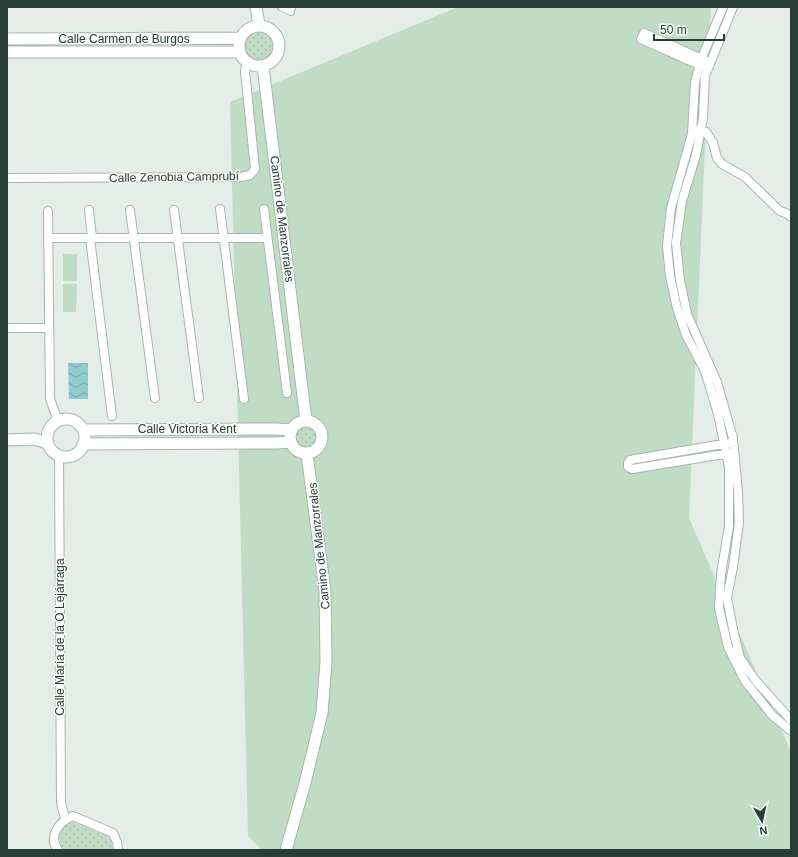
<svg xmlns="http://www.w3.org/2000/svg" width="798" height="857" viewBox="0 0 798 857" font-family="Helvetica,sans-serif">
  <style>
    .grass { fill: #c0dcc5 }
    .park { fill: url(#park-dots) }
    .water { fill: url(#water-waves) }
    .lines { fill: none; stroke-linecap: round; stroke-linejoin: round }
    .pedestrian-casing { stroke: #a8b5af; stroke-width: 8 }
    .minor-casing { stroke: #a8b5af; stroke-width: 10 }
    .tertiary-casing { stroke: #a8b5af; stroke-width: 13 }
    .pedestrian { stroke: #fff; stroke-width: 6 }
    .minor { stroke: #fff; stroke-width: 8 }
    .tertiary { stroke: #fff; stroke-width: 11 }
    .labels { text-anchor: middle; stroke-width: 3; stroke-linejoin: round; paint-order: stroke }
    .street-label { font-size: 12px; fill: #263e35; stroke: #f6faf7 }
  </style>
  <defs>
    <pattern id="park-dots" width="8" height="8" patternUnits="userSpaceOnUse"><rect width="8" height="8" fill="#c0dcc5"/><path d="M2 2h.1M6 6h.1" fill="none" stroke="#a5beaa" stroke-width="1.8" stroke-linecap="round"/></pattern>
    <pattern id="water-waves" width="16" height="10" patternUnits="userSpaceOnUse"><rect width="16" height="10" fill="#92cbcd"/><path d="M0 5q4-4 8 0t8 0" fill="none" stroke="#77a6a7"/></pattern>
  </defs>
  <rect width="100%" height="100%" fill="#e5ede9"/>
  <path class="grass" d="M458,7H711L689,518L791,752V850H262L248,836L230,102Z
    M63,254H77V281H63Z
    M63,284H77L76,312H63Z"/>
  <path class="park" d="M244 46a15 15 0 1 1 30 0a15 15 0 1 1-30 0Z
    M295 437a11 11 0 1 1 22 0a11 11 0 1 1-22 0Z
    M73,822L108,836L112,843L113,850H63C57,840 58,823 73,822Z"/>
  <path class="water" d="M68,363H88V399H69Z"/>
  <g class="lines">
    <g class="pedestrian-casing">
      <path id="pedestrian" d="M281,7L291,12L292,7"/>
    </g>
    <g class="minor-casing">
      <path id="minor" d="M723,7L701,60L695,82L692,134L671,208L667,246L670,276L677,308L686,335L705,371L718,414L729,467V526L721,574L719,608L728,647L745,681L772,715L791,731
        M733,7L705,76L703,118L696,155L682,201L676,243L680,280L687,314L717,382L733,438L738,492L739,523L733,567L727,598L733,629L740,658L756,681L791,720
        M704,67L641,39L644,33L706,61
        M697,130L706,132L713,143L717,158L722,164L745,177L780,211L788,214L791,217
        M7,178L241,177L250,175L255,169L245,71L247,62
        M220,209L244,399
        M264,209L287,393
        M89,210L92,238
        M130,210L155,398
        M174,210L199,398
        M48,211L50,399L58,421
        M48,238H267
        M90,238L112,416
        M7,328H49
        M729,443L630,460L628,463V467L632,469L730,453
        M59,455L61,802L65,819
        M58,850C47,836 60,821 73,816L113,833L117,842L118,850"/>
    </g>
    <g class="tertiary-casing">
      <path id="tertiary" d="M256,7L259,25
        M239 46a20 20 0 1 1 40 0a20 20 0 1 1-40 0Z
        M7,39L240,38
        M7,52H240
        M263,66L306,421
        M47 438a19 19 0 1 1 38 0a19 19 0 1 1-38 0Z
        M290 437a16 16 0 1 1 32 0a16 16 0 1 1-32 0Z
        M83,430L276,429L292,430
        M7,440L34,439L48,443
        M83,444L276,443L291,442
        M286,850L305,783L322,713L326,662L325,591L307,454"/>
    </g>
    <use href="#pedestrian" class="pedestrian"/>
    <use href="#minor" class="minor"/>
    <use href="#tertiary" class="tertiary"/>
  </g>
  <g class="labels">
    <g class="street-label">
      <text x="124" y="43">Calle Carmen de Burgos</text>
      <text transform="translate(174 177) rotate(-1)" y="4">Calle Zenobia Camprubí</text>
      <text transform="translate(282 219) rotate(83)" y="4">Camino de Manzorrales</text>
      <text x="187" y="433">Calle Victoria Kent</text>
      <text transform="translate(319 546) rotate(-96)" y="4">Camino de Manzorrales</text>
      <text transform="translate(60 637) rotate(-90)" y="4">Calle María de la O Lejárraga</text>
    </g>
  </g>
  <rect width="798" height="857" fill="none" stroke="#263e35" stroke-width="16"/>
  <g transform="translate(762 821) rotate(171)" stroke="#f6faf7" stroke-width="3" paint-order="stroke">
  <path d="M0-3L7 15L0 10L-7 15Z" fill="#263e35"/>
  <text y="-6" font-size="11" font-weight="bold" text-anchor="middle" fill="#263e35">N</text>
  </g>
  <path d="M654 34v6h70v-6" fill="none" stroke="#263e35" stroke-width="2"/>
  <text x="660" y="34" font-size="12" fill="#263e35" stroke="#f6faf7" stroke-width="3" paint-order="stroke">50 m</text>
</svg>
